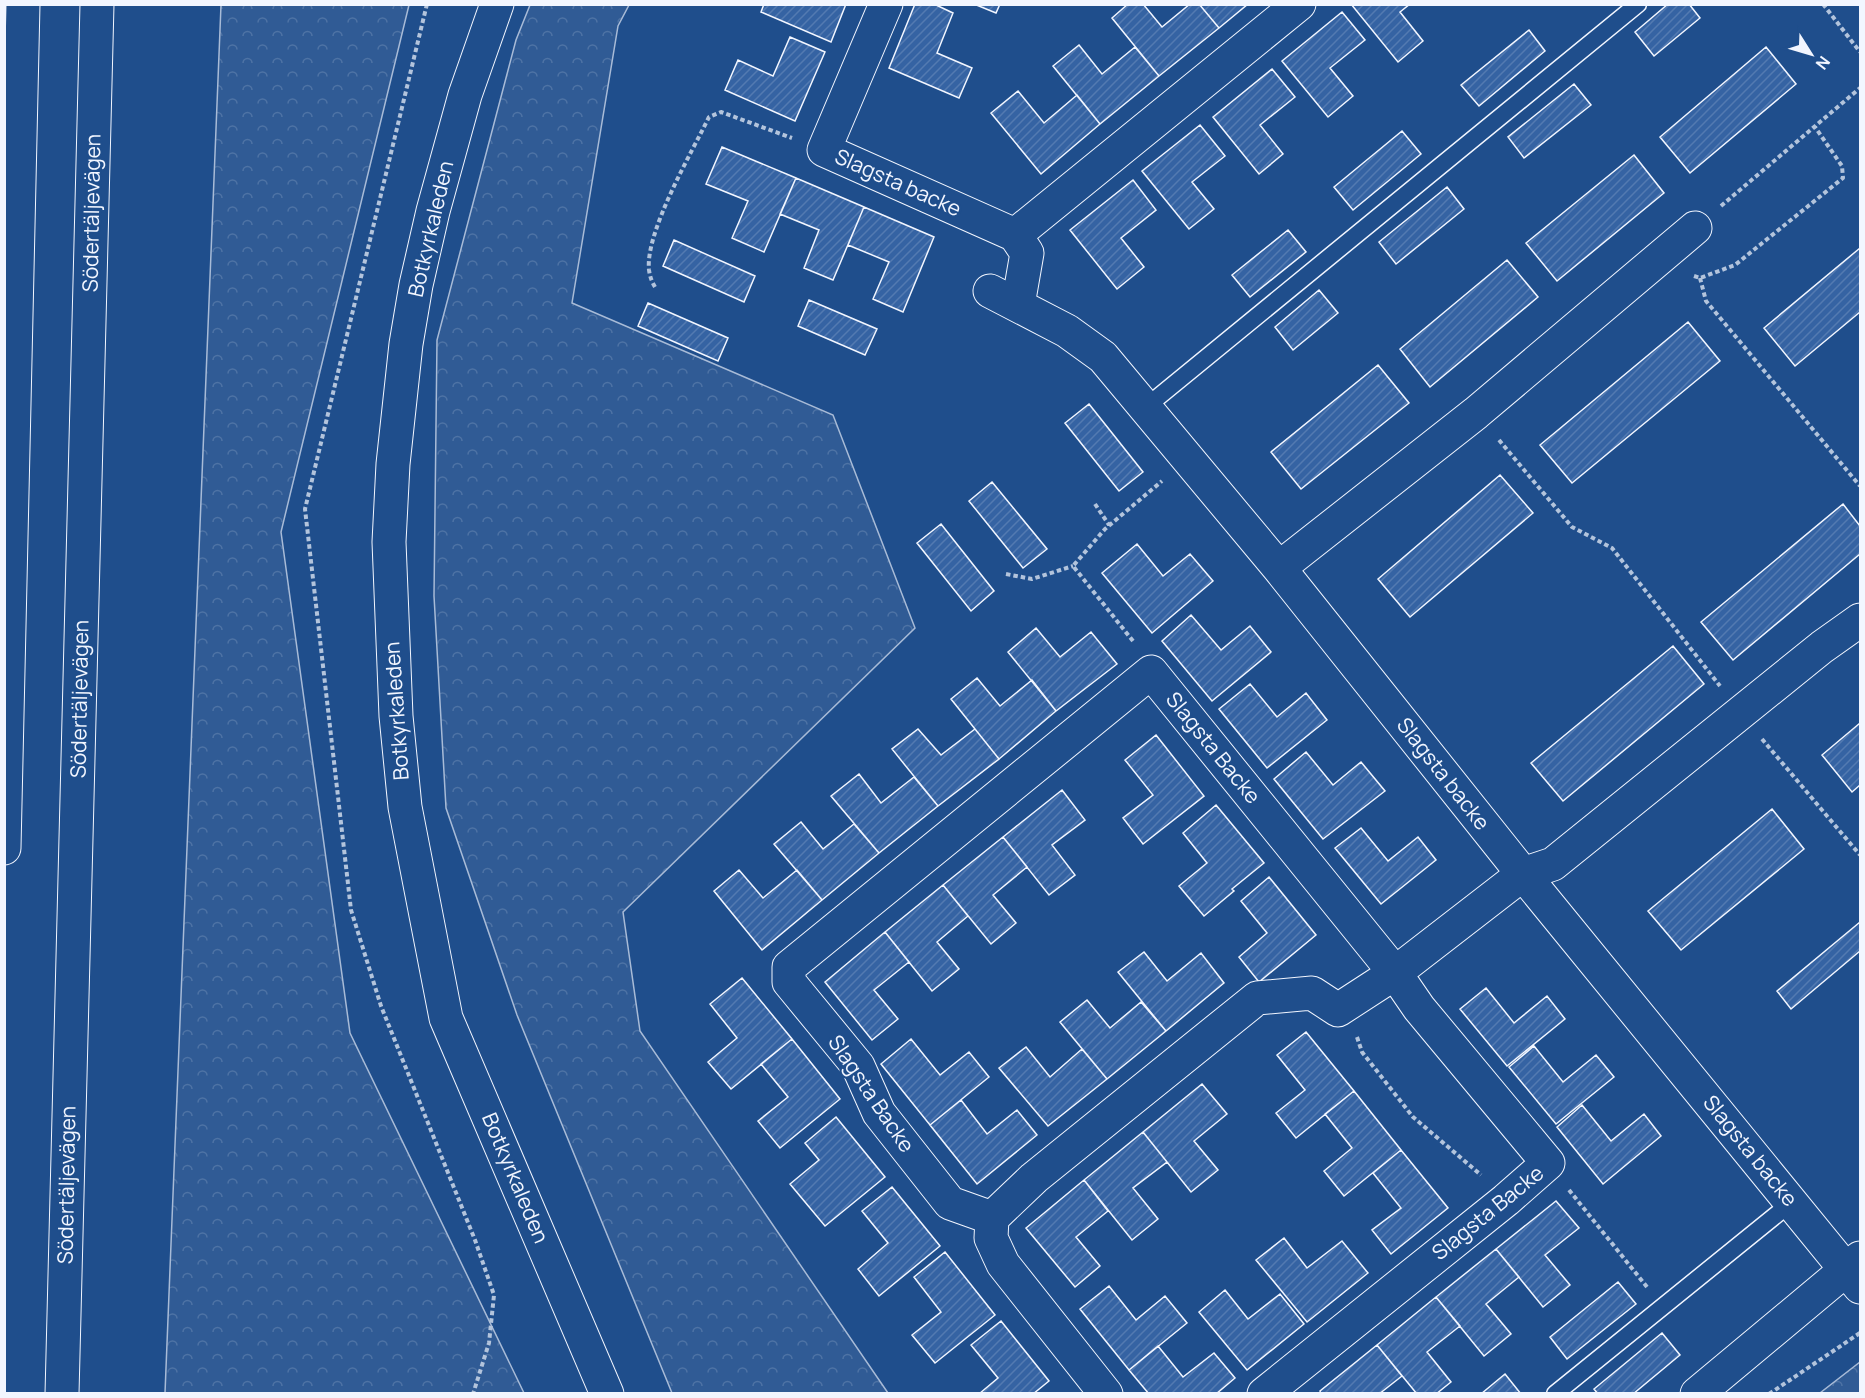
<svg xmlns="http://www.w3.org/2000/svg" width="1865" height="1398" viewBox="0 0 1865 1398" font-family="Manrope,sans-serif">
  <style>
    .forest { fill: url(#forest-crowns); stroke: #a8bbd7; stroke-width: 1.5 }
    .building { fill: url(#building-hatch); stroke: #f2f6ff; stroke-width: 1.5 }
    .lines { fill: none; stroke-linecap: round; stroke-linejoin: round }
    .lane-casing { stroke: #f2f6ff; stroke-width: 19 }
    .street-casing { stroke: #f2f6ff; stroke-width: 35 }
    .secondary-casing { stroke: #f2f6ff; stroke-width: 35 }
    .highway-casing { stroke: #f2f6ff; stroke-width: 35 }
    .path { stroke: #b3c4dc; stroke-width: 4; stroke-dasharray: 4.5 3; stroke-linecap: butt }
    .lane { stroke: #1f4e8c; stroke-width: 16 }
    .street { stroke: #1f4e8c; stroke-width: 33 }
    .secondary { stroke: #1f4e8c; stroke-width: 33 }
    .highway { stroke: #1f4e8c; stroke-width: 33 }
    .labels { text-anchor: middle; stroke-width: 4.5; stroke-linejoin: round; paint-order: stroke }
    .street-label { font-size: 21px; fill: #f2f6ff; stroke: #1f4e8c }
  </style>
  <defs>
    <pattern id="forest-crowns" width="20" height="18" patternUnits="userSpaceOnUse" patternTransform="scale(1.5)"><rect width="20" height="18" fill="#305b95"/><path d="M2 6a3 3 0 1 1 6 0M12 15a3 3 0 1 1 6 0" fill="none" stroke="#4e73a5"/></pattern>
    <pattern id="building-hatch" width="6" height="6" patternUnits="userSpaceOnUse" patternTransform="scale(1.5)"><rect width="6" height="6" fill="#3563a3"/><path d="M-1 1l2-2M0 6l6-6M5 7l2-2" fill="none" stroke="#537ab1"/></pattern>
  </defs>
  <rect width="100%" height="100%" fill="#1f4e8c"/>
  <path class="forest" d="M221,5H409L281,532L350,1033L524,1393H165Z
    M530,5H629L618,26L572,303L833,415L915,628L623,912L640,1031L888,1393H672L517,1015L446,808L434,596L437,340L516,40Z
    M1860,1362V1393H1820Z"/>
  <path class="building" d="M764,4H846L831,42L761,12Z
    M915,4H934L953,13L937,53L972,68L959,98L889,68Z
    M974,4H1000L996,13Z
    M1128,4H1143L1162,27L1190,4H1199L1219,28L1159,76L1112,18Z
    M1199,4H1248L1219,28Z
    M1351,4H1410L1400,12L1423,41L1398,62Z
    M1668,4H1689L1700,18L1654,56L1635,32Z
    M1342,12L1365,40L1330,68L1353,96L1328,117L1282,61Z
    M1529,30L1545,51L1479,106L1461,85Z
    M790,37L825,52L795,121L725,90L738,60L773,76Z
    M1079,45L1102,74L1135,47L1159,76L1100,124L1053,66Z
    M1766,47L1796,84L1690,173L1660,137Z
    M1272,69L1295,97L1260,125L1283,154L1259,174L1213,117Z
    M1574,84L1591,105L1524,158L1508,137Z
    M1018,91L1044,123L1077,95L1100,124L1041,174L991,113Z
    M1200,125L1225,156L1192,182L1214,209L1189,229L1142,171Z
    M1402,131L1421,154L1353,210L1334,187Z
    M722,147L796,178L764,252L732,238L748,201L706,184Z
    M1634,155L1664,193L1557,281L1526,243Z
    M796,178L864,207L833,280L804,268L819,230L780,214Z
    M1133,180L1156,210L1121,238L1144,267L1117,289L1070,230Z
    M1447,187L1464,209L1396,264L1379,242Z
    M864,207L934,237L903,312L873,299L889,262L848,245Z
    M1288,230L1306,252L1250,297L1232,275Z
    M674,240L755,276L744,302L663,266Z
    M1860,248V312L1795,366L1764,328Z
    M1507,260L1538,297L1430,387L1400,349Z
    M1319,290L1338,313L1293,350L1275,327Z
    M809,300L877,329L865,355L798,326Z
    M648,303L728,338L718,361L638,326Z
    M1688,322L1720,361L1572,483L1540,445Z
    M1378,365L1409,403L1301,489L1271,452Z
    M1089,404L1143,472L1119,491L1065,423Z
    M1500,475L1533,513L1410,617L1378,579Z
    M992,482L1047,549L1023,568L969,501Z
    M1843,504L1860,526V554L1733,660L1701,622Z
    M941,524L994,591L971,611L917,543Z
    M1137,544L1163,576L1190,554L1213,581L1152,633L1102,573Z
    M1191,615L1221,650L1250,626L1271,652L1212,701L1162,641Z
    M1036,628L1060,657L1091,632L1117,664L1056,711L1008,652Z
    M1673,646L1704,684L1563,801L1531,763Z
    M977,678L1000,706L1032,680L1056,711L999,759L951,699Z
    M1250,684L1277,717L1306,693L1327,720L1267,768L1219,709Z
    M1860,723V785L1852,792L1822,755Z
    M918,729L941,755L975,729L999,759L938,806L892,749Z
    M1156,735L1204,796L1143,844L1123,818L1153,795L1125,760Z
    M1306,752L1333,785L1361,762L1385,791L1323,839L1274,779Z
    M859,774L881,803L914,777L938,806L879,853L831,796Z
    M1062,790L1085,820L1052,845L1075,875L1049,895L1003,837Z
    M1216,805L1264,863L1232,889L1234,891L1204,916L1179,886L1207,863L1183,833Z
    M1772,809L1804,849L1681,950L1648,911Z
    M801,822L823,849L854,824L879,853L822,900L774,844Z
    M1361,828L1388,861L1418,837L1436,860L1381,904L1335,848Z
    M1003,837L1027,867L993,895L1016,923L991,944L943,885Z
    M739,870L763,898L797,870L822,900L762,950L714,891Z
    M1269,877L1316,935L1259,982L1239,957L1267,933L1241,901Z
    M943,885L968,916L937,942L959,969L932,991L885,932Z
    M1860,922V951L1791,1009L1777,991Z
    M885,932L909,962L874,990L898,1019L872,1040L825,982Z
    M1144,952L1167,981L1201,953L1224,983L1166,1031L1118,972Z
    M742,978L792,1039L731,1089L708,1062L737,1038L710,1004Z
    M1486,988L1514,1023L1547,996L1565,1019L1507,1066L1460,1009Z
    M1087,1000L1110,1028L1141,1002L1166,1031L1107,1079L1060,1022Z
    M1306,1032L1354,1091L1296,1138L1276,1113L1305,1090L1277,1055Z
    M792,1039L840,1099L780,1148L758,1121L788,1097L761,1064Z
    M911,1039L940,1075L969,1052L989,1077L930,1125L881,1064Z
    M1534,1046L1563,1082L1596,1055L1614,1077L1556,1124L1509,1067Z
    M1026,1047L1050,1077L1082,1049L1107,1079L1048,1126L999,1068Z
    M1202,1084L1227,1114L1194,1141L1218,1170L1191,1192L1143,1132Z
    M1354,1091L1401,1150L1344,1196L1324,1171L1352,1148L1325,1114Z
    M961,1100L987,1134L1017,1110L1037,1135L977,1184L930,1125Z
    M1582,1105L1611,1141L1644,1114L1661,1136L1603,1184L1557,1127Z
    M836,1117L885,1177L825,1226L790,1184L819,1160L805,1143Z
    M1143,1132L1167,1162L1133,1188L1158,1219L1132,1240L1084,1180Z
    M1401,1150L1448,1208L1391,1254L1372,1230L1401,1208L1373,1173Z
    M1084,1180L1108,1211L1076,1237L1100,1266L1075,1287L1026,1228Z
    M892,1187L940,1246L879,1296L858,1269L888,1243L862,1211Z
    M1556,1201L1579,1228L1545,1255L1570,1285L1543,1307L1496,1249Z
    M1284,1238L1307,1268L1342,1241L1368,1273L1307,1322L1256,1260Z
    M1496,1249L1519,1277L1486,1304L1511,1334L1484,1356L1436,1297Z
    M945,1252L995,1315L935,1363L912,1335L941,1312L914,1277Z
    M1618,1282L1636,1304L1567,1359L1550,1337Z
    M1109,1286L1136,1320L1165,1296L1187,1323L1129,1370L1080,1309Z
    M1225,1290L1248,1319L1280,1294L1304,1324L1247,1370L1199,1312Z
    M1436,1297L1460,1326L1427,1352L1451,1382L1436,1394H1417L1377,1345Z
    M1001,1321L1049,1381L1033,1394H979L998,1378L971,1345Z
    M1662,1333L1680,1355L1633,1394H1598L1594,1389Z
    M1377,1345L1402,1376L1379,1394H1321L1320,1391Z
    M1158,1346L1183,1377L1214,1353L1235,1378L1216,1394H1149L1129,1370Z
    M1505,1374L1521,1394H1481Z"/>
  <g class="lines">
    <g class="lane-casing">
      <path id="lane" d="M1146,407L1638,4
        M1555,1394L1792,1202"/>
    </g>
    <g class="street-casing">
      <path id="street" d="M886,4L824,150L1015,235L1027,253L1018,305
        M1015,235L1299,4
        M990,291L1067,331L1103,357L1279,568L1523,874L1860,1287
        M1279,568L1476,413L1695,228
        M992,1218L991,1238L1003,1264L1106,1394
        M1264,1394L1506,1200L1548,1163L1419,1008L1395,973L1151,672L789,967V982L858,1066L879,1113L950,1203L992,1218L1034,1178L1257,998L1312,993L1338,1010L1395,973L1523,874L1553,864L1822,647L1860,620
        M1697,1394L1860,1258"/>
    </g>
    <g class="secondary-casing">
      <path id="secondary" d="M497,4L465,95L433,211L416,285L406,344L393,464L389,542L396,716L405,807L446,1018L607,1394"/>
    </g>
    <g class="highway-casing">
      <path id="highway" d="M4,848L23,4
        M62,1394L97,4"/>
    </g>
    <path class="path" d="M427,4L305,509L351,910L381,1006L475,1240L494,1295L489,1343L473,1394
      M1823,4L1860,52
      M1721,206L1860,88
      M1694,276L1700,278L1735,265L1843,178L1842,166L1815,127
      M1700,278L1706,301L1860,486
      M655,287C652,282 650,277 649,270C645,232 692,152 709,117L721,112L792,138
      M1499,440L1572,527L1612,548L1720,686
      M1095,504L1109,525
      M1006,574L1032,579L1073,566
      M1133,641L1073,566L1105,529L1162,481
      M1762,739L1860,855
      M1357,1037L1362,1052L1413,1117L1481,1175
      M1569,1190L1647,1287
      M1769,1394L1860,1333"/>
    <use href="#lane" class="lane"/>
    <use href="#street" class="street"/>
    <use href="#secondary" class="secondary"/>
    <use href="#highway" class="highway"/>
  </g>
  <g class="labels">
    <g class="street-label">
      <text transform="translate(898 183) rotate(24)" y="7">Slagsta backe</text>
      <text transform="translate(92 213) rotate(-89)" y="7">Södertäljevägen</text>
      <text transform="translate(431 229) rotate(-77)" y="7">Botkyrkaleden</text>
      <text transform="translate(80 699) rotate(-89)" y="7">Södertäljevägen</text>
      <text transform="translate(397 711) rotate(-94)" y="7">Botkyrkaleden</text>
      <text transform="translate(1213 748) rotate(51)" y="7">Slagsta Backe</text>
      <text transform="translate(1443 774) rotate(52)" y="7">Slagsta backe</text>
      <text transform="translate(871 1094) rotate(56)" y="7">Slagsta Backe</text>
      <text transform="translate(1750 1151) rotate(51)" y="7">Slagsta backe</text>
      <text transform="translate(515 1178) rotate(67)" y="7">Botkyrkaleden</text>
      <text transform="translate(67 1185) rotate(-89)" y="7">Södertäljevägen</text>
      <text transform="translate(1488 1213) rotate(-39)" y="7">Slagsta Backe</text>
    </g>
  </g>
  <rect width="1865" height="1398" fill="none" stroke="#f2f6ff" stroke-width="12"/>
  <g transform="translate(1811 54) rotate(127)" stroke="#1f4e8c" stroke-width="4.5" paint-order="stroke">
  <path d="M0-4.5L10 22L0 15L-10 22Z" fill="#f2f6ff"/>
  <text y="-9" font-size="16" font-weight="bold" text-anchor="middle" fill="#f2f6ff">N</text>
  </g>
</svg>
